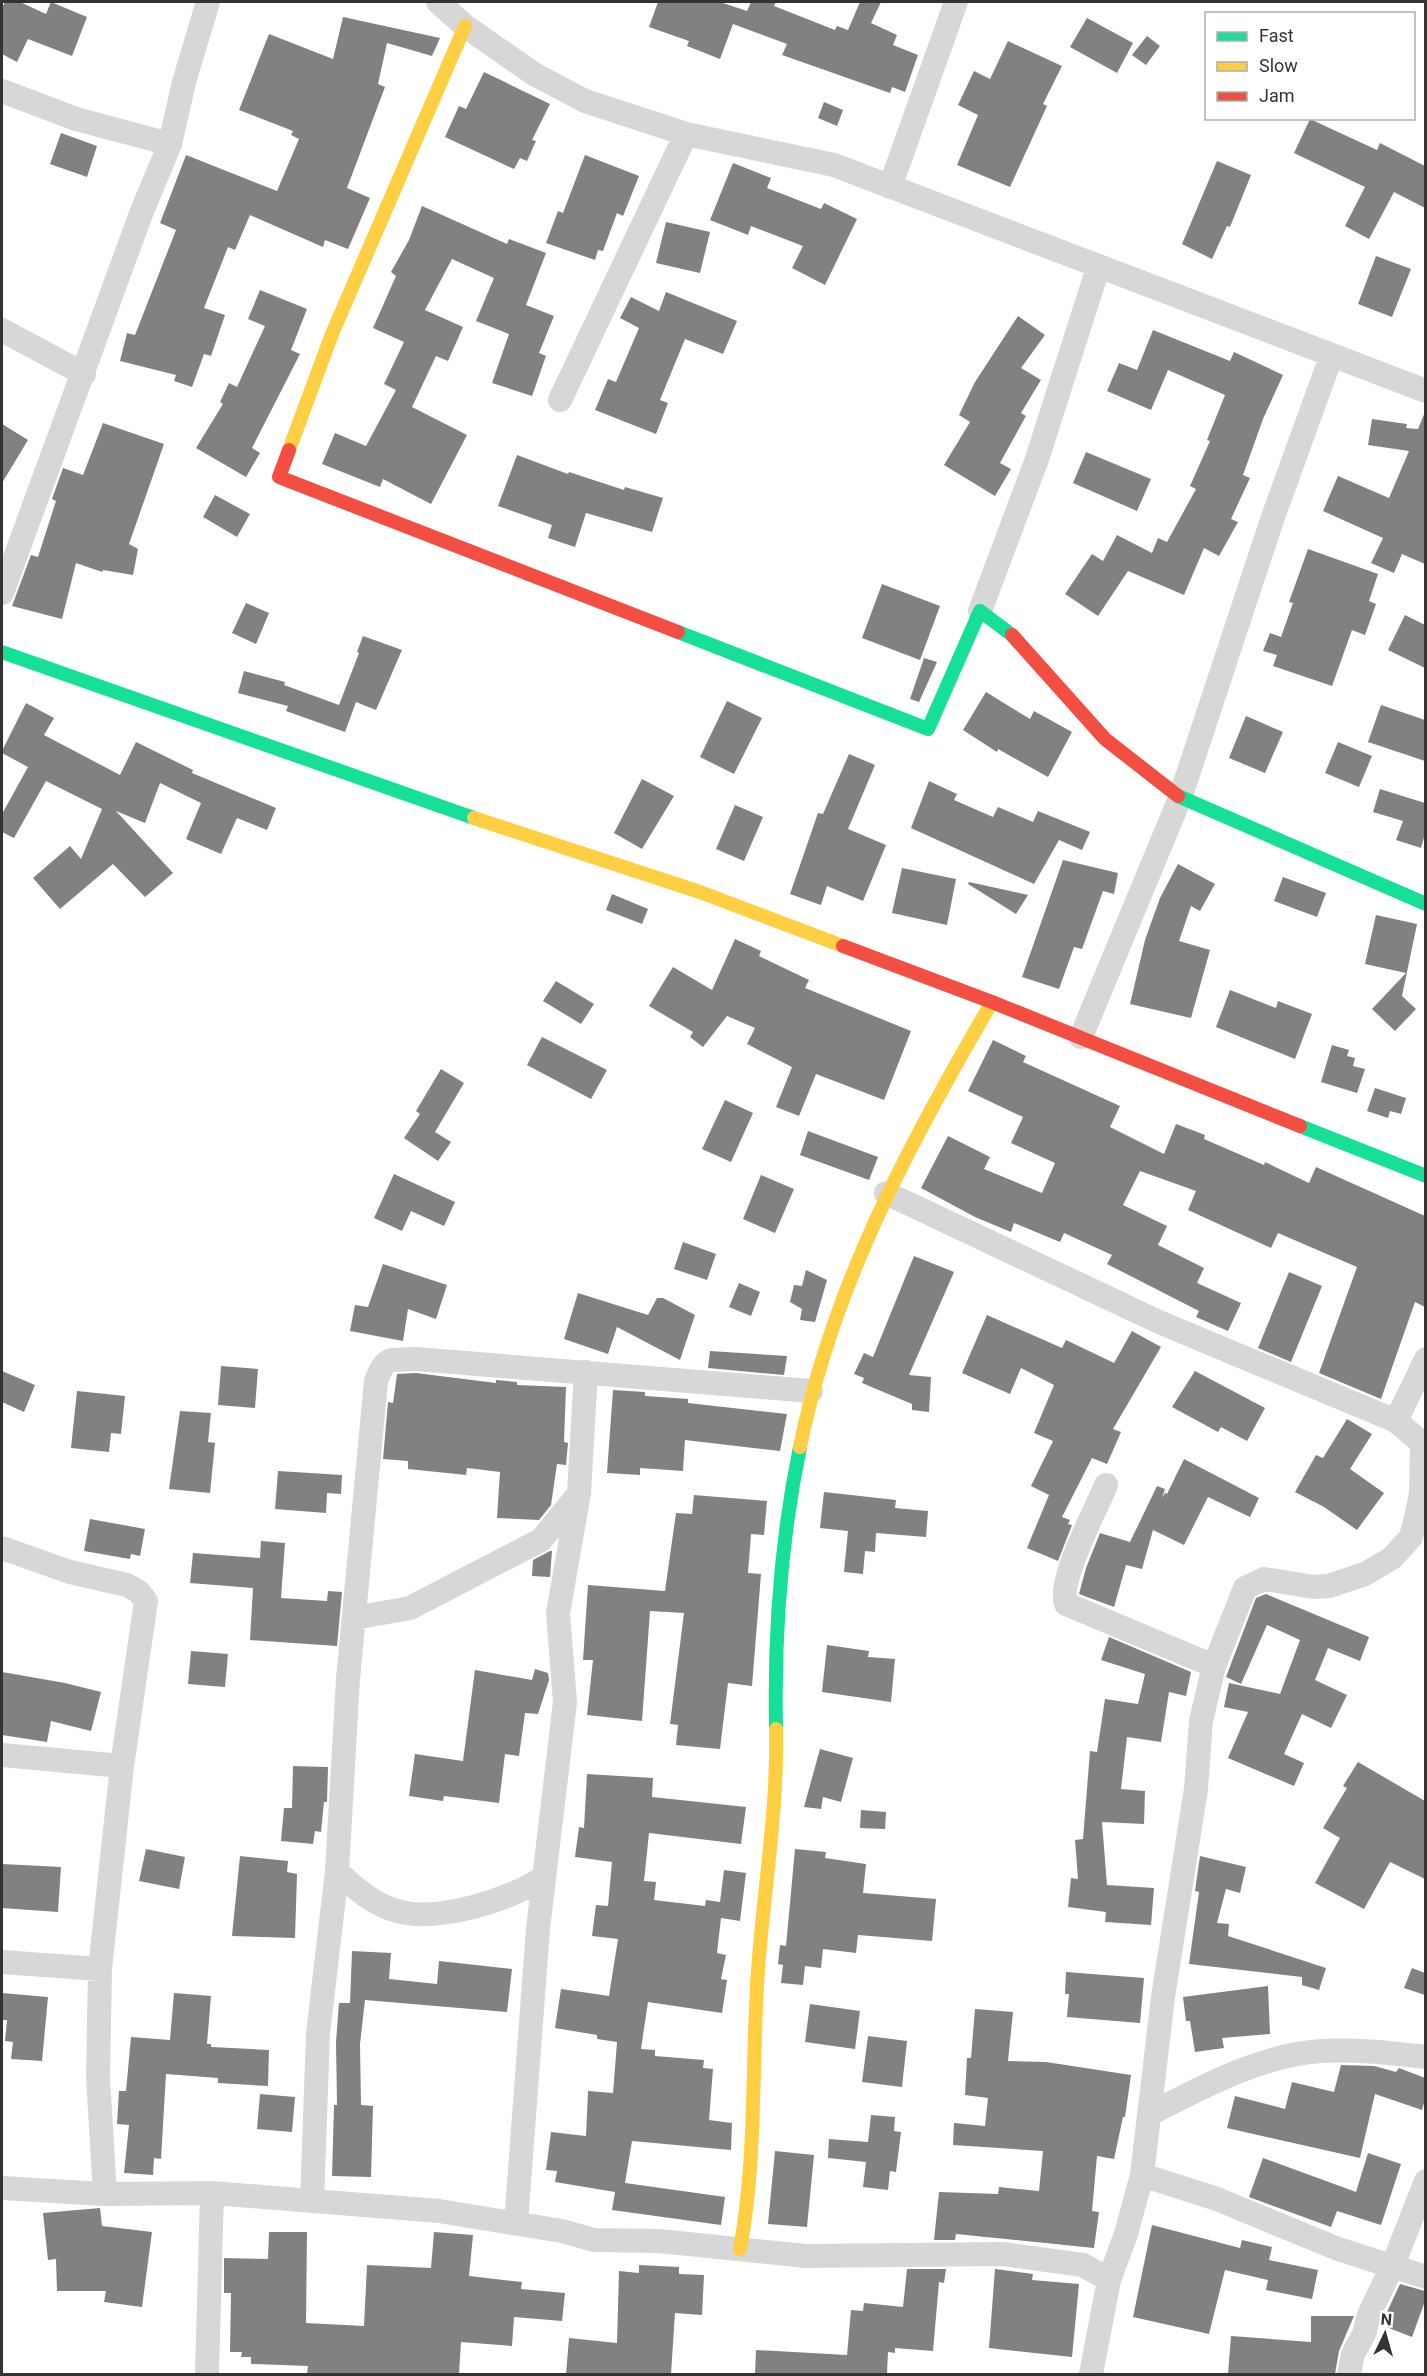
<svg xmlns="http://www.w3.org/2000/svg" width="1427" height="2376" viewBox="0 0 1427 2376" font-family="Roboto,sans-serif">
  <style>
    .building { fill: #818181 }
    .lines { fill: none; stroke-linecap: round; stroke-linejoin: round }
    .street { stroke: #d7d7d7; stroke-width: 24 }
    .fast { stroke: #16e098; stroke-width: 14 }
    .slow { stroke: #ffcf43; stroke-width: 14 }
    .jam { stroke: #f24e42; stroke-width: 14 }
  </style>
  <rect width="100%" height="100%" fill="#fff"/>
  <path class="building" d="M5,2H20L46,14L51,2L87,17L72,56L28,39L17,62L2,54V8Z
    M658,2H720L747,11L751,2H776L774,6L835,30L837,26L848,30L860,2H881L871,23L897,35L893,45L918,55L905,92L892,87L890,93L782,55L787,44L733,24L720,59L687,46L689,41L649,27Z
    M343,17L440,38L432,56L387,43L378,84L385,87L347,188L370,198L348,249L325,240L323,247L250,215L235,250L228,247L204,308L225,315L211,356L204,354L192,387L174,381L176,375L120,361L127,333L135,335L176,230L160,223L186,155L277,191L299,139L291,135L293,131L239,110L269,34L333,59Z
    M1087,18L1133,43L1117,73L1070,47Z
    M1147,36L1160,46L1146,65L1132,55Z
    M1008,41L1062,66L1043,104L1047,106L1010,187L957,165L978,115L958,105L974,71L990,79Z
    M484,72L550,104L532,140L536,141L527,161L520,158L514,169L445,137L459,106L466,109Z
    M824,102L843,110L837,126L818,118Z
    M1310,119L1377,150L1380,143L1425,166V208L1394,192L1369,239L1345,226L1365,187L1294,153Z
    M61,133L97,146L87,177L50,164Z
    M585,155L639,176L623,216L617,213L603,251L598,250L595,260L546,243L558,211L563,213Z
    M1217,161L1251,175L1230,227L1227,226L1212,259L1182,244Z
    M733,163L771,178L767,188L821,209L824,203L857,219L825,285L792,268L803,246L751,226L748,235L710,220Z
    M422,206L507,244L509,239L546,253L526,305L554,316L539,353L546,356L532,396L492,383L509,334L476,321L494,278L452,259L425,310L463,327L448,361L436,356L412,407L467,435L431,504L383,479L380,487L322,464L335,433L366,446L396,390L384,384L404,342L373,328L396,276L391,272L409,240Z
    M666,222L710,232L700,273L656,263Z
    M1376,256L1411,269L1392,317L1358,304Z
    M260,290L307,309L291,350L300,354L252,448L260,453L246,477L196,448L223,404L220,402L229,383L237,387L265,326L248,319Z
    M666,292L737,321L723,354L685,339L660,400L668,403L656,434L595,410L608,379L616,382L639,328L620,318L631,297L659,311Z
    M1018,316L1045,335L1021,368L1041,380L1021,413L1026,416L1000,463L1011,469L995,496L944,465L970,422L959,415L975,382Z
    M1153,330L1230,361L1234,352L1283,375L1263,419L1243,475L1250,478L1231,519L1238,522L1219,556L1204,548L1184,595L1128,571L1098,616L1065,594L1092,554L1103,561L1117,535L1152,553L1158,538L1167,542L1196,489L1190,486L1210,441L1207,440L1225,395L1168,370L1151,410L1107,391L1119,363L1137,370Z
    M1425,412V564L1402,554L1394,573L1371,563L1383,538L1323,511L1338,476L1389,498L1409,451L1368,445L1372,419L1407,424L1406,428L1418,429Z
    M103,423L164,444L129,544L138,549L133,575L103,570L102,572L76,563L62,619L12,606L31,555L38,557L56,501L52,499L63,468L83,475Z
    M2,424L28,440L2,483Z
    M1086,452L1151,479L1137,511L1073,483Z
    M517,455L568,474L569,472L624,490L625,487L663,498L652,532L586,513L575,547L548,538L552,525L498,506Z
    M215,495L250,514L237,537L203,517Z
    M1308,549L1378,574L1369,601L1376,604L1365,635L1352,630L1332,686L1273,666L1277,655L1263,651L1270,633L1281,637L1293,603L1289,602Z
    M882,584L940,606L920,660L862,638Z
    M246,603L269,613L256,644L232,633Z
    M1405,615L1425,625V668L1388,650Z
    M363,636L402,650L376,710L356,702L345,732L286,711L288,706L238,693L244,671L285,682L284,685L339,705L359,653L357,652Z
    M924,658L937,662L919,702L910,699Z
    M986,692L1030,719L1034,711L1072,732L1048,777L998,749L997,752L963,730Z
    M727,701L762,718L734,774L700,757Z
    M26,703L54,718L44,735L120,775L136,742L193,770L192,773L276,808L267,830L237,818L221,854L186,839L201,803L160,783L145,823L116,811L173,873L145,897L113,864L60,909L33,878L70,846L81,859L102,809L46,781L14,838L2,832V814L28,767L2,753V751Z
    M1381,705L1425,720V761L1368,742Z
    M1246,716L1283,732L1265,773L1229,758Z
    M1338,742L1372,756L1359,787L1325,773Z
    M849,754L875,765L848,829L886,845L863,901L827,886L821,905L790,894L818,813L823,814Z
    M642,779L674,796L642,849L614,833Z
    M929,781L957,794L954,800L993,817L998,807L1033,822L1038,811L1090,832L1082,850L1059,840L1034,884L911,828Z
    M1380,789L1425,803V834L1421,848L1396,840L1403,821L1373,812Z
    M735,805L763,817L744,861L716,849Z
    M1063,860L1118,873L1114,894L1103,891L1082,949L1074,947L1059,989L1022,977Z
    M1178,864L1215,884L1200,911L1191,906L1179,941L1210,950L1191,1018L1130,1004L1145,940L1160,898Z
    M902,868L956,879L947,925L892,913Z
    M1283,877L1326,893L1317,917L1274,901Z
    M969,882L1028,895L1016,914L968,884Z
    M612,894L648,909L642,924L606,910Z
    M1376,915L1417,924L1402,996L1416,1009L1395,1031L1372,1009L1406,973L1365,964Z
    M735,939L761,951L759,956L809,980L805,988L911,1031L884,1100L816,1074L799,1116L776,1107L792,1067L747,1044L755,1028L727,1016L703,1047L690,1037L693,1032L649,1006L673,967L712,990Z
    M556,981L594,1004L581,1024L543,1001Z
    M1230,990L1276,1008L1278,1001L1312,1014L1295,1059L1216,1027Z
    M542,1037L607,1070L591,1099L527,1065Z
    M993,1040L1026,1056L1023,1062L1120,1106L1110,1127L1164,1154L1176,1124L1205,1135L1204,1139L1264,1165L1265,1162L1309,1183L1316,1167L1425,1216V1307L1415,1302L1381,1399L1319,1373L1357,1267L1278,1233L1271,1248L1188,1210L1196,1191L1140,1171L1123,1205L1167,1226L1158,1245L1204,1268L1197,1283L1241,1303L1228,1331L1196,1317L1199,1311L1107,1264L1112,1255L1064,1233L1060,1242L1014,1223L1011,1232L975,1217L921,1188L948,1136L990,1157L984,1169L1042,1193L1055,1163L1011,1143L1023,1117L968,1091Z
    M1332,1045L1349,1050L1347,1056L1355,1058L1353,1066L1365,1069L1357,1093L1321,1082Z
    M441,1069L464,1083L435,1132L451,1142L438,1161L404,1138L420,1114L416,1111Z
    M1375,1088L1406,1098L1401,1114L1390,1111L1388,1118L1367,1111Z
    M725,1100L753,1113L731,1162L702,1149Z
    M808,1131L878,1157L869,1180L800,1155Z
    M394,1174L455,1202L444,1226L411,1211L402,1231L374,1218Z
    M761,1175L794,1189L775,1233L743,1219Z
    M683,1242L716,1254L707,1280L674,1269Z
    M914,1256L954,1272L909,1375L931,1377L929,1412L912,1410V1404L862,1383L864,1378L854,1374L864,1353L873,1357Z
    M383,1264L447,1285L436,1319L408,1309L403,1341L350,1331L355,1305L368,1307Z
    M806,1270L827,1280L815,1322L800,1320L802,1309L790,1302L794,1285L802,1286Z
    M1289,1272L1322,1286L1291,1362L1258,1348Z
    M739,1283L760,1292L751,1316L729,1307Z
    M578,1293L648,1315L657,1298H663L695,1315L680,1360L617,1327L608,1354L564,1339Z
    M987,1315L1062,1348L1066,1340L1114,1363L1132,1331L1161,1347L1113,1429L1121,1432L1107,1464L1092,1458L1062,1517L1070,1520L1068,1524L1072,1525L1058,1561L1027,1548L1049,1495L1031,1486L1053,1441L1034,1433L1054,1385L1021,1368L1010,1394L962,1373Z
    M710,1351L787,1356L784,1375L708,1368Z
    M221,1366L258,1369L255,1408L218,1405Z
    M2,1371L35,1385L24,1412L2,1402Z
    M1195,1371L1265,1408L1247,1441L1221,1427L1218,1432L1172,1407Z
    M416,1373L496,1383V1380L517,1382V1385L566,1387L564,1442L568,1443L566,1465L557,1464L551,1505L539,1520L497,1518L500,1472L467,1468L466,1475L408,1469V1461L383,1459L388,1402L393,1403L397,1374Z
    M613,1390L645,1392V1396L688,1399V1403L787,1414L780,1451L685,1440L683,1471L640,1468V1475L607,1473Z
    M77,1391L125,1396L121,1434L111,1433L109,1452L71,1448Z
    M180,1411L211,1413L208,1442L215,1443L210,1493L169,1489Z
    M1347,1419L1372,1434L1350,1469L1384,1493L1357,1530L1324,1507L1295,1492L1316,1455L1323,1458Z
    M1184,1459L1259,1498L1250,1517L1208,1497L1184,1545L1153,1530L1142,1569L1126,1565L1114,1607L1079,1594L1086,1568L1100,1533L1130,1542L1157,1486L1165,1489L1162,1498L1165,1493L1167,1494Z
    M278,1471L342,1475L341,1494L327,1493L326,1513L275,1509Z
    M824,1492L896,1500L895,1508L928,1511L926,1537L876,1533L875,1552L865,1551L863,1574L844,1572L848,1531L820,1528Z
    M694,1495L767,1501L764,1535L751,1534L748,1573L761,1574L752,1686L728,1683L720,1749L676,1745L678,1725L670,1724L684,1613L650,1611L642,1721L587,1715L593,1660H583L588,1585L665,1591L676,1513L692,1514Z
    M90,1519L145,1529L140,1556L131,1554L130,1559L84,1551Z
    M261,1541L285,1543L281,1598L327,1601L328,1591L342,1592L337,1646L250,1640L253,1588L190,1583L193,1553L260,1558Z
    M550,1551H552L550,1577L532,1576L533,1560Z
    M1266,1594L1369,1637L1360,1661L1328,1648L1315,1680L1347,1695L1331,1728L1302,1714L1284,1754L1304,1763L1294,1786L1228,1758L1248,1712L1224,1707L1229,1683L1280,1694L1300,1640L1267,1625L1241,1684L1226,1677L1256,1598Z
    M1109,1637L1191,1672L1186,1696L1169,1692L1161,1742L1127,1737L1121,1789L1145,1791L1144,1824L1102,1822L1107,1885L1154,1888L1151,1925L1105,1922L1106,1912L1068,1907L1071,1878L1078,1879L1075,1840L1083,1839L1090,1751L1097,1752L1105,1699L1138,1704L1145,1674L1101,1660Z
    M827,1645L869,1651L868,1657L895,1659L891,1702L822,1692Z
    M191,1651L228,1654L225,1687L188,1684Z
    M535,1669L548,1673L549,1680L538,1714L525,1713L519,1756L505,1754L499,1803L444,1796L443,1801L409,1796L415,1754L463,1761L475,1670L532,1680Z
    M2,1672L65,1683L101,1692L91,1731L51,1721L47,1742L2,1735Z
    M820,1749L853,1758L841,1802L823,1797L821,1809L804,1807Z
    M1358,1762L1425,1801V1879L1390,1862L1364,1909L1315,1883L1340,1838L1323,1828L1347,1788L1343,1786Z
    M293,1766L328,1767L327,1802H324L321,1832L315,1831L313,1844L281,1841L284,1808H292Z
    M587,1774L653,1778L652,1797L746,1807L741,1844L649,1833L644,1881L656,1882L654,1900L705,1906L706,1900L720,1902L724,1870L746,1873L740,1921L721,1918L717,1953L726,1955L721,1979L727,1980L722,2013L648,2002L641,2049L655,2050V2056L704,2060L703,2068L713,2069L709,2120L732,2123L731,2150L632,2141L625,2183L725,2197L721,2225L612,2210L615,2192L555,2182L557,2171L546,2170L551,2132L586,2136L588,2091L613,2093L617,2042L597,2039V2035L555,2028L561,1989L609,1996L618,1939L592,1936L596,1905L608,1906L612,1862L575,1857L579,1827L584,1828Z
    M861,1810L886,1812L885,1829L860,1828Z
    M146,1849L185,1857L179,1889L139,1881Z
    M795,1849L826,1852L825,1858L866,1864L863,1893L936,1899L932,1941L858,1935L856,1953L823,1949L821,1968L805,1966L803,1985L781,1983L783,1965L778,1964L780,1945L786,1946Z
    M240,1856L288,1861L287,1872L297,1874L295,1938L232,1936Z
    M1200,1856L1246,1867L1240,1893L1226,1889L1217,1923L1229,1924L1228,1936L1326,1968L1319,1990L1302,1985V1977L1189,1964L1199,1892L1195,1891Z
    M2,1864L61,1867L58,1912L2,1908Z
    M352,1951L391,1953L389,1979L437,1984L439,1961L512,1969L507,2012L365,2000L360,2044L361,2105L373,2106L371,2177L332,2176L334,2105H337L336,2042L339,2003H350Z
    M1412,1968L1425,1973V1995L1404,1988Z
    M1066,1972L1144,1978L1140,2023L1067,2017L1069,1994H1065Z
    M1268,1986L1270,2034L1222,2038L1224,2048L1195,2052L1190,2021H1186L1183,1997Z
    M2,1993L48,1997L42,2061L11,2059L13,2042L5,2041L7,2020H2Z
    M174,1993L211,1996L207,2044H211V2047L269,2050L268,2086L218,2083V2078L166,2074L161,2159L154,2158L153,2175L124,2173L129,2125L117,2124L119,2091H126L131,2037L170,2040Z
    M810,2004L860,2011L855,2049L805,2042Z
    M975,2009L1013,2012L1008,2061L1046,2062L1131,2075L1125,2117H1123L1114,2159L1097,2156L1092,2211L1099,2212L1094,2248L956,2234L955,2240H934L939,2192L998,2194L999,2187L1039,2191L1043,2151L953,2145L954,2123L985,2126L988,2098L965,2095L967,2058H971Z
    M868,2036L907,2041L902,2087L862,2082Z
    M1341,2065L1374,2066L1396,2072L1399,2068L1425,2078V2100L1422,2110L1375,2094L1360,2158L1227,2128L1235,2096L1285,2109L1292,2082L1334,2092Z
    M260,2094L295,2097L292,2132L257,2129Z
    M871,2115L895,2117L894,2131L901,2132L896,2172L890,2171L888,2190L863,2187L866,2162L828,2158L829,2139L868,2142Z
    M775,2151L814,2155L807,2227L768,2224Z
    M1368,2153L1401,2164L1381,2225L1337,2211L1331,2227L1249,2197L1263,2158L1356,2192Z
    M100,2208L102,2226L152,2232L142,2307L104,2302L106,2291H57L56,2259L48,2260L43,2213Z
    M1152,2225L1240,2248L1242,2240L1272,2247L1269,2260L1318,2270L1312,2299L1266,2290L1268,2280L1225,2270L1209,2334L1133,2317Z
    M269,2232H307L306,2323L364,2326L367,2265L431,2268L434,2232L473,2235L469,2276L522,2282L521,2289L565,2293L562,2321L514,2317L512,2346L461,2342L459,2374H307L308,2366L251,2364V2357H241L242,2352H230L231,2293H224V2258L268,2259Z
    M639,2265L679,2267V2274L704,2275L702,2315L675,2313L671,2374H566L569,2338L617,2343L619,2271L639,2273Z
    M907,2269H946L944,2283L939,2282L933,2351L895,2348V2353L888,2352L887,2374H755L756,2350L847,2355L851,2310L863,2311L864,2303L903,2307Z
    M995,2269L1033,2274L1032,2280L1079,2284L1072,2357L989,2348Z
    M1400,2284L1425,2291V2301L1412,2337L1381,2325Z
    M1311,2316H1354L1339,2351L1335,2374H1228L1231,2336L1311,2342Z"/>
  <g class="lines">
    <path class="street" d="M438,2L465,26L534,74L585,101L686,134L834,165L1426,391
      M2,91L76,119L170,144
      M890,187L956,2
      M2,330L84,374
      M560,400L686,134
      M2,593L142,211L170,144L184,82L208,2
      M980,611L1037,459L1098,268
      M1081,1037L1180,798L1273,517L1331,357
      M886,1193L1159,1322L1396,1421L1426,1359
      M1106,1485C1096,1510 1057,1581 1066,1604L1214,1666
      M2,1548L70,1572L127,1585L139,1592L146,1601L122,1766L100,1969L98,2078L105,2194
      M354,1618L410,1608L541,1540L577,1496
      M2,1755L122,1766
      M337,1871C352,1886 374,1904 394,1910C434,1924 511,1900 544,1877
      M2,1962L100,1969
      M1150,2114C1203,2087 1260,2055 1321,2051C1356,2049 1391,2053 1426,2057
      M1142,2175L1217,2199L1338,2249L1426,2277
      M2,2188L105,2194L212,2193L439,2211L562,2231L594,2240L659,2241L806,2256L1003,2254L1083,2265L1109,2280
      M312,2201L318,2034L337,1871L348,1679L376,1381C386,1354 390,1361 416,1359L811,1391
      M516,2223L538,1929L565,1702L558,1613L579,1493L586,1372
      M207,2374L212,2193
      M1091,2374L1109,2280L1126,2234L1142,2175L1163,1997L1196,1789L1201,1721L1214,1666L1245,1588L1264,1579L1314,1587L1329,1586L1365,1574L1392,1558L1411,1537L1416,1518L1421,1493L1422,1443L1396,1421
      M1349,2374L1353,2354L1364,2334L1370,2312L1393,2265L1426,2181"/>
    <path class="fast" d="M678,632L928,729L980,611L1012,635
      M2,652L474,818
      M1178,796L1426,904
      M1300,1126L1426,1176
      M776,1729C774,1635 781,1539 800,1447"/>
    <path class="slow" d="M289,450L332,334L465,26
      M474,818L700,892L843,946
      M800,1447C832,1287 910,1142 992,1002
      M740,2249C756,2163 752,2072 757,1985C762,1899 778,1815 776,1729"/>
    <path class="jam" d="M289,450L279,477L678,632
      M1012,635L1105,739L1178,796
      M843,946L992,1002L1300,1126"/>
  </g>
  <rect width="1427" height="2376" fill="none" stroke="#333333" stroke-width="6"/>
  <rect x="1205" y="12" width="210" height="108" fill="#ffffff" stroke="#adadad" stroke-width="1.5"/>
  <rect x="1217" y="32" width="30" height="9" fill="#16e098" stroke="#adadad" stroke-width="1.5"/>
  <text x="1259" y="42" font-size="18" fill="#333333">Fast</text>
  <rect x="1217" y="62" width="30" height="9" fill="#ffcf43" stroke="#adadad" stroke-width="1.5"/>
  <text x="1259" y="72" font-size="18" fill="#333333">Slow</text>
  <rect x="1217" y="92" width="30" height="9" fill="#f24e42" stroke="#adadad" stroke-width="1.5"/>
  <text x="1259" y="102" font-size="18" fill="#333333">Jam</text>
  <g transform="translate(1385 2334) rotate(5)" stroke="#ffffff" stroke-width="4.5" paint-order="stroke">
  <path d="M0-4.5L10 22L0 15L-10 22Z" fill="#333333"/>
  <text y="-9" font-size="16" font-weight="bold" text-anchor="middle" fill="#333333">N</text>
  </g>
</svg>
